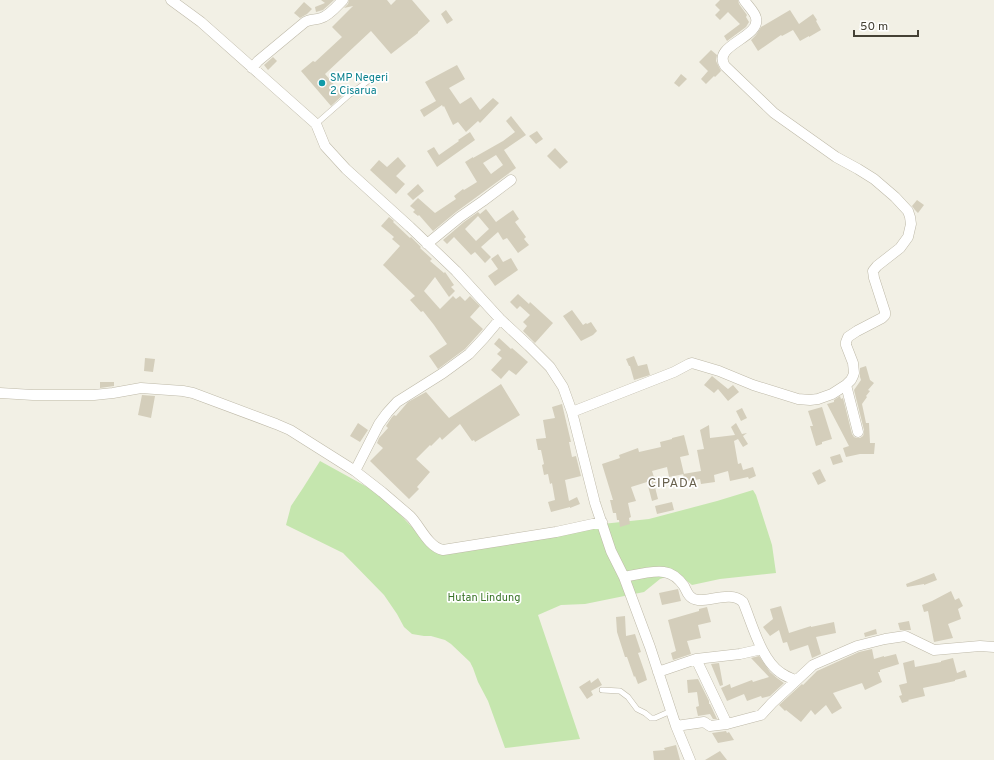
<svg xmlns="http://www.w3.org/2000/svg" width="994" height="760" viewBox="0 0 994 760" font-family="Overpass,sans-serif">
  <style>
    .green { fill: #c5e6ae }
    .building { fill: #d4cebb; fill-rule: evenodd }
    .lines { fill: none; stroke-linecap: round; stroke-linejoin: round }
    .service-casing { stroke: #beb9a8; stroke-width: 6 }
    .minor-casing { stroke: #beb9a8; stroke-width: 11 }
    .service { stroke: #fff; stroke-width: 5 }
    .minor { stroke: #fff; stroke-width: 10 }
    .culture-dot { fill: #0f9aa8; stroke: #fff; stroke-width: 1.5 }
    .labels { text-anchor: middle; stroke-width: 3.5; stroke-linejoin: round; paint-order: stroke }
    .culture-label { font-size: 11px; fill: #0d838f; stroke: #fff; text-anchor: start }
    .park-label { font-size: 11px; fill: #3b7529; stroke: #fff }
    .quarter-label { font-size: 13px; letter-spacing: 1px; fill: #67604c; stroke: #fff }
  </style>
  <rect width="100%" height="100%" fill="#f2f0e5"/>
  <path class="green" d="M320,461L369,488L391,505L428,544H448L537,531L649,519L717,501L753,490L756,495L772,545L776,573L720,579L692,585L677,573L660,579L644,592L585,604L561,605L538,615L580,739L505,748L488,701L478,682L473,668L470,662L451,644L445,640L431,636H424L412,634L404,627L397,614L384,595L343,553L286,525L291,506L303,488Z"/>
  <path class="building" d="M321,0H334L323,10L316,12L315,7L325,3Z
    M349,0H387L391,5L396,0H412L430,21L418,32V33L391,54L371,31L325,74L343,95L331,106L301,71L313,61L315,62L342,37L332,27L353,6L344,8L348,4Z
    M720,0H738L739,4L747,15L746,17L749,22L746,27L727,41L724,36L740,24L728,12L720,20L715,15L720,10L715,5Z
    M304,2L312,9L307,14L300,18L294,13Z
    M446,10L453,20L447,24L441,14Z
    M790,10L799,24L813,14L817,20L816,21L821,30L809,37V36L800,41L793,30L782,36L781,35L758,51L751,40L756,35L761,27Z
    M711,50L717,55L716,61L721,71L715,77L714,76L706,84L701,79L708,71L699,62Z
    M273,57L277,61L268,70L264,65Z
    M457,65L465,79L449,88L460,104L471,97L480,110L493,98L499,103L480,123L478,121L466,132L458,122L453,125L444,106L443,107L442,105L424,117L420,110L436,101L425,82Z
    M681,74L687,79L679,87L674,83Z
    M511,116L526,135L504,150L516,168L456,212L433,231L419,215L418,216L413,212L415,210L410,206L418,198L435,213L456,199L454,196L463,189L464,190L477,182L465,162L473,157V158L503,141L515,132L506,121ZM496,155L503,165L491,174L483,163Z
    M537,131L543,139L536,144L529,136Z
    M470,132L475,140L437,167L427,151L434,147L439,155L459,141L458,140Z
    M555,148L568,162L560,169L547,156Z
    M398,157L406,166L396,176L405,184L396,194L370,170L379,160L387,167Z
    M418,184L424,191L413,200L407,194Z
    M917,200L924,205L918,213L915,210L912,206Z
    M486,209L496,222L513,210L519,219L515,222L526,237L524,239L529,245L518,253L507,238L503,240L498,232L481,247L491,257L485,263L475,252L471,255L454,237L447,244L443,240L464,222L478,212L480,214ZM478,216L489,229L476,241L465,229Z
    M389,217L394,221L393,222L410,238L411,237L421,247L420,248L432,259L430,261L444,273L445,272L454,285L451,287L455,291L449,297L435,277L424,291L440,309L453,296L456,299L460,296L465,301L470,296L480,306L470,317L483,329L465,349L438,369L429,356L447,344L434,325L423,311L421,312L410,300L415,296L383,265L400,246L392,239L394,237L381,226Z
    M498,254L503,262L511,258L518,270L495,286L488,276L498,269L491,259Z
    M518,294L529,304L530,302L553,323L535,343L523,331L527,326L523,322L530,315L520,306L517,309L510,302Z
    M572,310L583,325L586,323L587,324L591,322L597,331L593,335L581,341L563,316Z
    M499,338L511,349L512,348L528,362L516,375L509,370L501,379L491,370L502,358L497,354L501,350L494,344Z
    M634,356L638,366L647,364L650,375L634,380L630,366H629L626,359Z
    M145,358L155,359L153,372L144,371Z
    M866,366L870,380L874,383L868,390L870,391L866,396L867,397L862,404L866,423H869L870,443H875L874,454H860L846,457L843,448L849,446L827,404L834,402V400L840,396L841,399L843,398L852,434L854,437L857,438H860L863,436L864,433V430L854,390L861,380L860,377V368Z
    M712,376L728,389L733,385L739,392L728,401L718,389L714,393L704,385Z
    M100,382H114V386L100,388Z
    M501,384L520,415L475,442L474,440L472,441L460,424L442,440L440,437L431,446L430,445L416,459L430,472L417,487L419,489L409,499L370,461L383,448L377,443L379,438L388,428L386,426L392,417L394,415L396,416L408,402L426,392L449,418Z
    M142,395L155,396L151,418L138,415Z
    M562,404L571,442H569L572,457L576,456L581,476L565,480L569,501L577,497L580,504L570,508V507L551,512L548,502L555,500L552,483L550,484L548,474L544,475L542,465L544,464L541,450H538L536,439L546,438L543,420L555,418L552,407Z
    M822,407L832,439L822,442V444L816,446L810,426H813L808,411Z
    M742,408L747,418L741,421L736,411Z
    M358,423L368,430L360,442L350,436Z
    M736,423L742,434L747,433L743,436L748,444L743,447L738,439L734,441L738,464L741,463L743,470L753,467L756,476L749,479L748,477L730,481L728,471L714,475L715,482L701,484L700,479L685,482L683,474L701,471L697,450L704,449L700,430L709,425L710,438L735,435L731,427Z
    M684,435L689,455L680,457L684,474L669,477L667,467L652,471L657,486L655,487L658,499L652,501L647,482L631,487L636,501L628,503L631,517L629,518L630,524L620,527L619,520H617L616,513H613L610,500H613L602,464L620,458L619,455L638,448L639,452L661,447L660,442L672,439V438Z
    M840,454L843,462L833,465L830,457Z
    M820,469L826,481L818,485L812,473Z
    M672,502L674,510L657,514L655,506Z
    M934,573L937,580L924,585V584L907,587L906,584Z
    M678,589L681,601L662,605L659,593Z
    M951,591L955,600L959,598L963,606L958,609L961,619L948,624L953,638L934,642L928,611L924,612L922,605L932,601Z
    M781,606L789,633L811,626V627L834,622L836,633L816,637L821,654L812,658L808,645L790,651L787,642L783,643L779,630L770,636L763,627L773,619L770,609Z
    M707,607L711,622L698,625L701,638L687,641L691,654L673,660L671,653L676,651L668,620L699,611V609Z
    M625,616L626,636L635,634L641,652L638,653L645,673L647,680L638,684L635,676L634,677L627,657H625L617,632L616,617Z
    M909,621L911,630H900L898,623Z
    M876,629L877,634L865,637L864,633Z
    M872,649L874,659L884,656V657L896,654L899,664L880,670V672H878L882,682L865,690L862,683L833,693L842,708L832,714L826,705L815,715L811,710L801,722L786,710L785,711L779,705L802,684L803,685L817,671L859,652Z
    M759,656L770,672L777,678L784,683L770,696L762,698L761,696L747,701L744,694L727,701L721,688L730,684L731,688L752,680L753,682L769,677L751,658Z
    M953,658L957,673L965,670L967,677L955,680V681L923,688L925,696L908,700L909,701L902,703L899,696L902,695L899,685L907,683L903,663L914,660L915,667L941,662V661Z
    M719,663L723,685L720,686L711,664Z
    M598,678L602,685L591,691L593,695L587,699L579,687L590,680L591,683Z
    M698,679L709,701V704H710L717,719H713L710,714L698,716L696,707L699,706L697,692L688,693L687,680Z
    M726,731L727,733L729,732L734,740L718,743L712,733Z
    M676,745L680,760H654L653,751L665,750L664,748Z
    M720,751L727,760H705Z"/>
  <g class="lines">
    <g class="service-casing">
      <path id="service" d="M316,124L349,95L368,81
        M602,690L620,691L628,697L637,709L645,713L651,718H655L671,711"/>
    </g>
    <g class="minor-casing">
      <path id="minor" d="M171,0L201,22L316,124L325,146L346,169L410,227L456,271L500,319L529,346L550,367L563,387L572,412L595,503L611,551L624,577L650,647L676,726L690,760
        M252,68L258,61L305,22C310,19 315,20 321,18C329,16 337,6 343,0
        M427,244L460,217L483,201L511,180
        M846,385L858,432
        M0,393L33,395H94L113,393L141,388L183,391L193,393L276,424L290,430L355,471L382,492L410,516C420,526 428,547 443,550L556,532L602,522
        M572,412L674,372L689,364L692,363L719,371L753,385L798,399L810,400L818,399L832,394L846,385L851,380L853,376L854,373L853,363L846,345V342L848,337L857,331L882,318L885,315V312L874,278L873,271L877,266L900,248L908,237L911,224L910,217L908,211L895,197L874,179L858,169L836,157L774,113L725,66C711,45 761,38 756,18C755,12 747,5 744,0
        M355,471L379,424L387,413L397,402L443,373L469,354L484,338L500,319
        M624,577C634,575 654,570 664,572C672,573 679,579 684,586C687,592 689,599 698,600C712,601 731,591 743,602C752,623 761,660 781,673C785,676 790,678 795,680
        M696,659L727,724
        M658,672L696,659L740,654L762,649
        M676,726L704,722L710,726L727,724L761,715L772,703L813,665L857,646L885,639L905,636L934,650L980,646L994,647"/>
    </g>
    <use href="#service" class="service"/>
    <use href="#minor" class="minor"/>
  </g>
  <circle class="culture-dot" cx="322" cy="83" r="4"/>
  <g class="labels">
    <g class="culture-label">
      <text x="330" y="81">SMP Negeri<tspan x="330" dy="13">2 Cisarua</tspan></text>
    </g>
    <g class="park-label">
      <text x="484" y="601">Hutan Lindung</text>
    </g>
    <g class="quarter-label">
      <text x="673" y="487">CIPADA</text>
    </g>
  </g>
  <path d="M854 30v6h64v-6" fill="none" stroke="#454135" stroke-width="2"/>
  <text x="860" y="30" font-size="12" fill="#454135" stroke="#ffffff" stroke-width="3" paint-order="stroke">50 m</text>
</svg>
